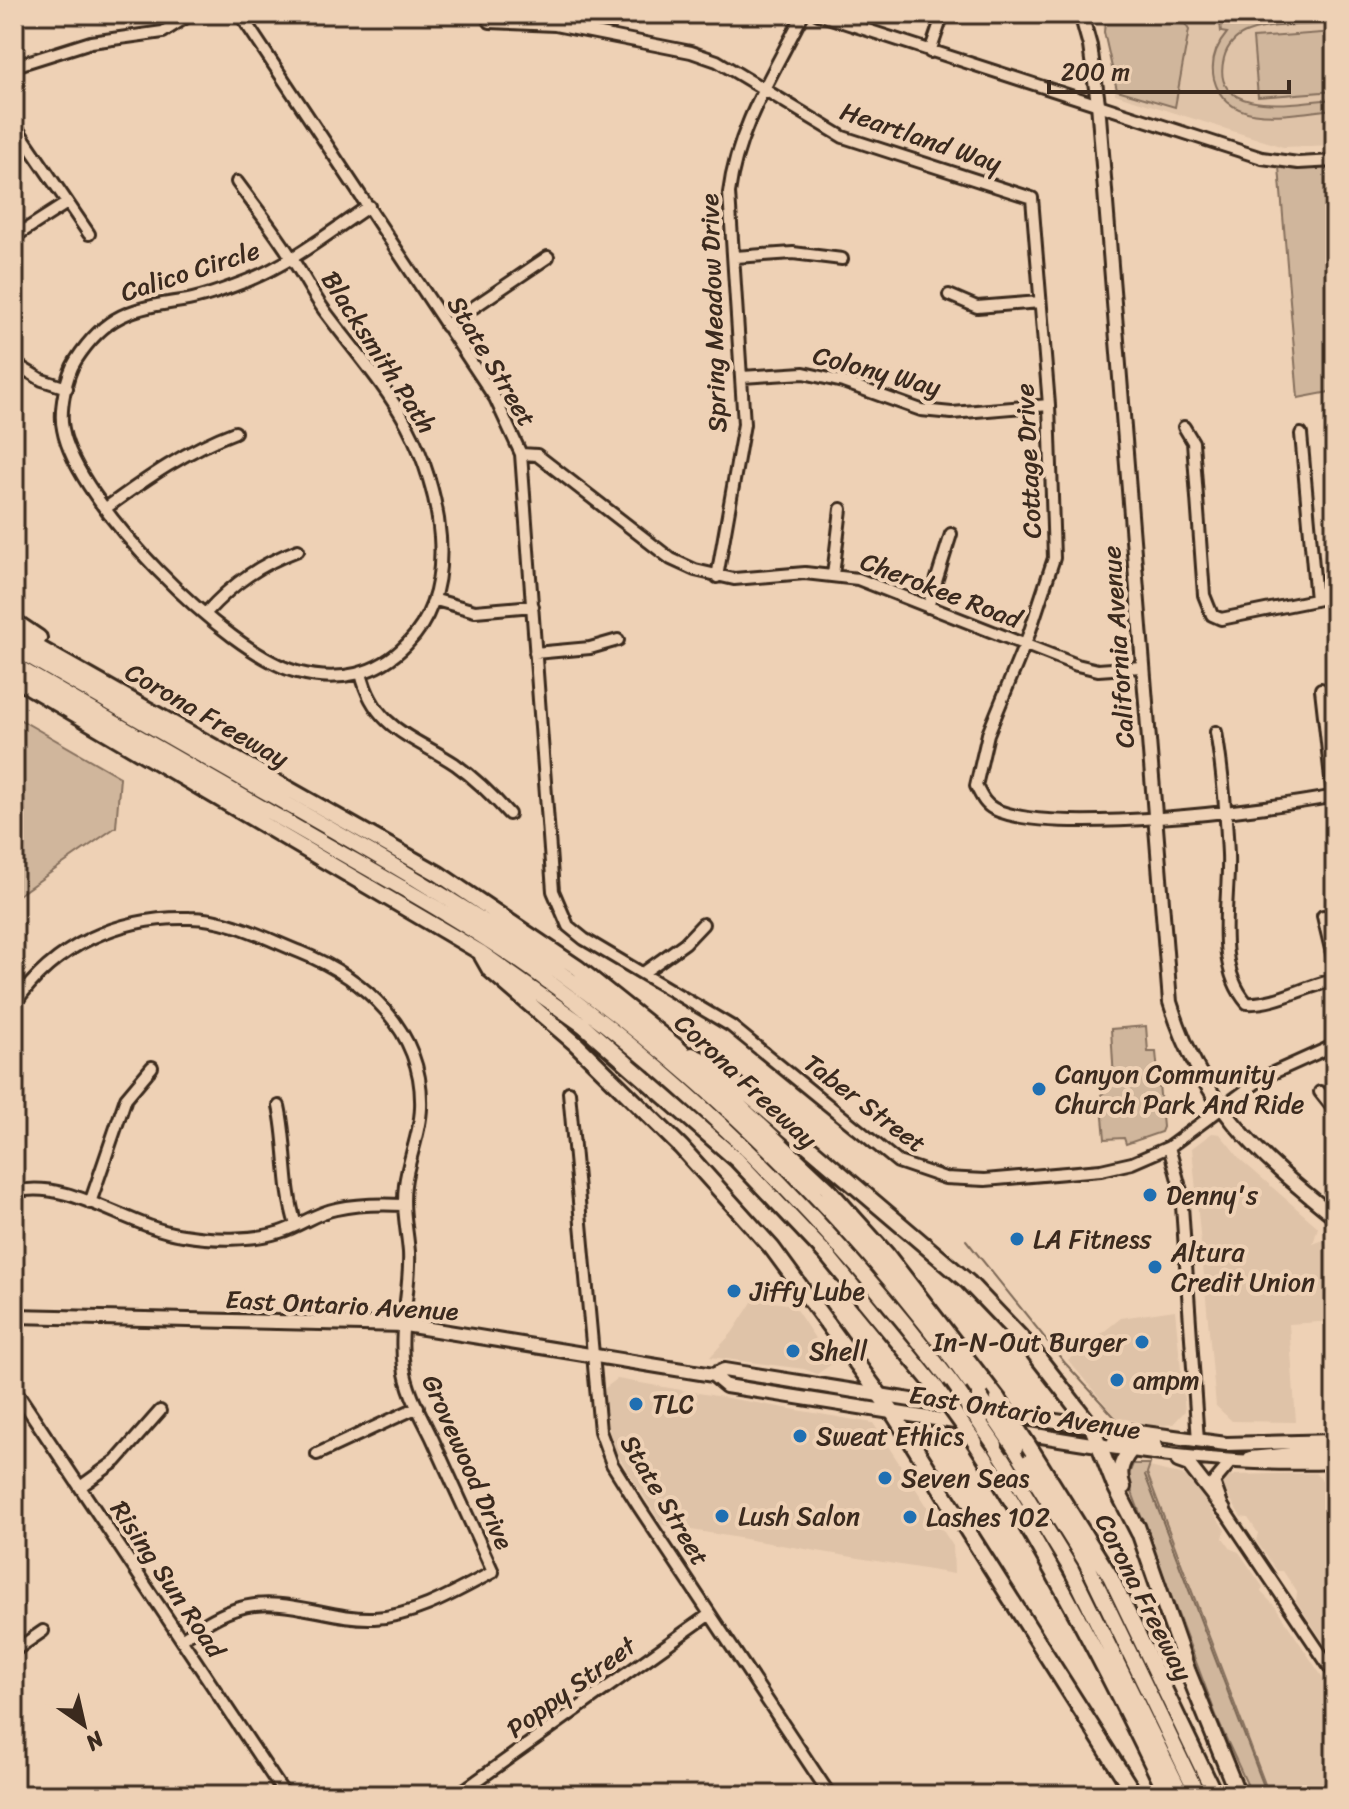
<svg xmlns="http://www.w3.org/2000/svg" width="1349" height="1809" viewBox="0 0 1349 1809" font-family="Sriracha,sans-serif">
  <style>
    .built { fill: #dfc3a8 }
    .green { fill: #d0b69c; stroke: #86705d; stroke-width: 2 }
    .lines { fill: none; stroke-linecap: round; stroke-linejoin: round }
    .stream { stroke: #7c6755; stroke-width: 2 }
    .minor-casing { stroke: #3b2a1e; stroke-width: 16 }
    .major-casing { stroke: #3b2a1e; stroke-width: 18 }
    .highway-casing { stroke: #3b2a1e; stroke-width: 20 }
    .minor { stroke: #eed1b5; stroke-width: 10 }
    .major { stroke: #eed1b5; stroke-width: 12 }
    .highway { stroke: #eed1b5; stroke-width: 14 }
    .highway-bridge-casing { stroke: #3b2a1e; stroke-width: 20; stroke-linecap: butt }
    .highway-bridge { stroke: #eed1b5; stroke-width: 14 }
    .poi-dot { fill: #1f6fb2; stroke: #eed1b5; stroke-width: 3 }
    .labels { text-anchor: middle; stroke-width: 8; stroke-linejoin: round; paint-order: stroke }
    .street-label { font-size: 26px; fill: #3b2a1e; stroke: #eed1b5 }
    .poi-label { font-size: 26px; fill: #3b2a1e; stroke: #eed1b5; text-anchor: start }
  </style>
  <rect width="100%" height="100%" fill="#eed1b5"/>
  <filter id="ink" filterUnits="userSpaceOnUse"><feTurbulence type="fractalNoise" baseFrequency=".0125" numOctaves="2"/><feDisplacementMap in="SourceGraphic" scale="16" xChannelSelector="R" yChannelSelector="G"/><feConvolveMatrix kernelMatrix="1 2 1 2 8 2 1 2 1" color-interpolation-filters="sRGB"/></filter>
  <g filter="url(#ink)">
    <path class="built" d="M1098,14H1335V145L1283,147L1115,94L1111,57Z
      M1212,1133L1220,1134L1241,1160L1318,1227L1313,1244L1329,1238L1335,1243V1321L1289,1324L1296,1422L1232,1421L1216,1406L1192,1148Z
      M754,1299L793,1305L832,1364L817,1374L804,1369L710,1357L732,1333Z
      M1175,1310L1185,1411L1173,1424L1155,1426L1116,1417L1068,1360L1121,1318Z
      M617,1379L873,1423L953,1546L954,1574L662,1525L614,1449L605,1412V1388Z
      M1150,1467L1189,1477L1225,1530L1223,1538L1231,1549L1239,1552L1263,1587L1261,1592L1275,1606L1335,1696V1795L1269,1792L1147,1473Z
      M1315,1473L1322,1480L1335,1479V1659L1296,1601L1297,1592L1283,1571H1277L1256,1541L1258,1533L1248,1518L1241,1517L1222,1485L1228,1477L1235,1475Z"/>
    <path class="green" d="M1106,14L1146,19L1148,15L1185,24L1189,30L1175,107L1117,90L1104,32Z
      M1335,14V23C1308,26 1274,23 1248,32C1236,36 1227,46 1224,58C1208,121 1302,101 1335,99V109C1297,112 1227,131 1214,79C1210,61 1216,46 1227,33L1221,32L1220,22Z
      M1335,32V91L1258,97L1253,38Z
      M1335,165V391L1298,398L1279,167Z
      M14,716L120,777L116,827L14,898Z
      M1146,1026L1148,1052H1156L1163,1127L1161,1132L1126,1144L1124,1138L1105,1139L1101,1095L1114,1080L1111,1029Z
      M1133,1464H1150L1147,1473L1268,1792L1272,1790L1274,1795H1252L1219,1723L1127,1479Z"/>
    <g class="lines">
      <path class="stream" d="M966,1240L1065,1363L1120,1423
        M1145,1475L1265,1789"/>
      <g class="minor-casing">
        <path id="minor" d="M240,14L495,398L521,454L553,891L568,926L584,939L731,1026L898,1162L945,1178L985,1180L1101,1170L1132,1163L1169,1147L1264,1077L1335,1045
          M486,14L490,22L555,25L691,52L717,61L843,137L1032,198L1049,405L1054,558L1029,634L988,734L976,786C981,795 984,804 994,809C1052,837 1268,809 1335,796
          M818,14L1262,158L1298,163L1335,161
          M930,52L943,14
          M21,64L91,42L163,32L191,14
          M14,124L89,234
          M237,182C256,208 277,234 294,262C305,278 313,295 324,310C352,348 384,383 407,425C440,488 462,588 407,644C378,675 338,683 297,672C226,653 76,502 63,429C59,411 66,375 76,360C105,315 132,308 182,301C204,298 228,288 249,280C293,262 330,232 369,206
          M14,237L67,203
          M735,257L793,253L842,259
          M949,295L977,307L1040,302
          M446,326L548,257
          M14,363L42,380L67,388
          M742,377L804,373L843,382L921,410L952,413L1049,405
          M1184,427L1193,442L1204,595L1212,615L1221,619L1335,596
          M1301,434L1316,600
          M521,454L537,455L671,559L695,570L734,579L805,573L858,579L1077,665L1098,670L1141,667
          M106,508C147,478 187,450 235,432
          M833,575L841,509
          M717,577L744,424L729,193C737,128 774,72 803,14
          M436,600L475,611L533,606
          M928,607L951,534
          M206,613C233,583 261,564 298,550
          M535,653L590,648L618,640
          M361,673C374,729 414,737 455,764C476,779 492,795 509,814
          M1321,689L1333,796
          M1216,732C1223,772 1226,813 1228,854C1230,901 1213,964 1247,1003C1275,1005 1307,985 1335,980
          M1323,916L1335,966
          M643,973L685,943L703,924
          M14,1005C54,945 120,916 190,918C228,918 265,938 300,952C365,978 424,1031 421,1108C420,1135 408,1159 405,1185C402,1209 407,1229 409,1252C411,1289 398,1329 404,1367C407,1392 422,1417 433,1440C453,1484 473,1528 493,1572C457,1591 416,1616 374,1618C330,1620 283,1595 240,1608C218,1614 200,1627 181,1639
          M569,1092L600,1431L612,1464L639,1507L830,1795
          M1320,1092L1335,1111
          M279,1106C288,1147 283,1184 296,1225
          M1169,1147L1181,1191L1198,1441
          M14,1192C71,1178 126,1227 183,1235C212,1240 252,1241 280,1232C300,1226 315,1213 336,1209C358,1204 380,1204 403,1205
          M90,1203L126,1098L152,1067
          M14,1388L285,1795
          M317,1454L418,1407
          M1230,1463L1214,1482L1224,1510L1335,1675
          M80,1487L116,1461L160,1411
          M14,1651L43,1631
          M457,1795L710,1614"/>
      </g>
      <g class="major-casing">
        <path id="major" d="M1081,14L1090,46L1098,103L1170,1002C1202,1104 1254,1152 1335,1217
          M14,1316L405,1325L713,1375L726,1386L967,1424
          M713,1375L724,1370L954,1407
          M1004,1414L1226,1444L1335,1441
          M1017,1432C1125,1450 1225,1467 1335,1462
          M1114,1441L1156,1446
          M1250,1458L1335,1450
          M1178,1461L1189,1465L1224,1510"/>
      </g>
      <g class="highway-casing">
        <path id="highway" d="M14,621L39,638
          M14,634L439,874L578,968L678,1048L827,1188L887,1255L998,1399
          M14,648C97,695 179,743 262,790C368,850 474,910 573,982C729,1097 869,1239 980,1397
          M14,665C114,722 213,780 313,837C386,879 462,920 531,969C696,1086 838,1231 959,1393
          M14,678L480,952L583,1025L737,1160L826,1254L937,1389
          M482,956L490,970L576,1044L681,1147L772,1248L893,1413L1135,1795
          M692,1055L713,1065L968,1282L1029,1346L1092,1427L1114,1484L1139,1533
          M975,1442C1048,1555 1109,1673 1167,1795
          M995,1445L1071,1569L1182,1795
          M1015,1448L1086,1562L1198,1795
          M1032,1451L1110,1576L1215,1795
          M1123,1487C1118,1473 1120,1464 1129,1452
          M1137,1526L1188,1672L1238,1795"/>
      </g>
      <use href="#minor" class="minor"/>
      <use href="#major" class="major"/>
      <use href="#highway" class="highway"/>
      <g class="highway-bridge-casing">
        <path id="highway-bridge" d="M937,1389L975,1442
          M959,1393L995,1445
          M980,1397L1015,1448
          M998,1399L1032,1451"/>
      </g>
      <use href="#highway-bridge" class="highway-bridge"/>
    </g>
  </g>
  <g class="poi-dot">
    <circle cx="1039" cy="1089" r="8"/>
    <circle cx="1150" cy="1195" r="8"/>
    <circle cx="1017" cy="1239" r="8"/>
    <circle cx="1155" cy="1267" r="8"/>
    <circle cx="734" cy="1291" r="8"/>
    <circle cx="1142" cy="1342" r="8"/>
    <circle cx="793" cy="1351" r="8"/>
    <circle cx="1117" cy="1380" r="8"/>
    <circle cx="636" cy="1404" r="8"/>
    <circle cx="800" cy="1436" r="8"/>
    <circle cx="885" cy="1478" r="8"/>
    <circle cx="722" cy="1516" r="8"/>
    <circle cx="910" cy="1517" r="8"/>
  </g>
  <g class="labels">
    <g class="street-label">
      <text transform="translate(921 137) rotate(19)" y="9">Heartland Way</text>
      <text transform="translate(190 271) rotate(-18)" y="9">Calico Circle</text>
      <text transform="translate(713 313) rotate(-92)" y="9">Spring Meadow Drive</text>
      <text transform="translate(379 352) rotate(57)" y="9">Blacksmith Path</text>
      <text transform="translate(492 361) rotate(59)" y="9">State Street</text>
      <text transform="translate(877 371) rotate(15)" y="9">Colony Way</text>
      <text transform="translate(1028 461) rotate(-93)" y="9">Cottage Drive</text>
      <text transform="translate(941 590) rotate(21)" y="9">Cherokee Road</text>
      <text transform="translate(1118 647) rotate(-94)" y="9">California Avenue</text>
      <text transform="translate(207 715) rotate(30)" y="9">Corona Freeway</text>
      <text transform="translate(746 1081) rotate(43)" y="9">Corona Freeway</text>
      <text transform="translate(865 1103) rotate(37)" y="9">Taber Street</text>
      <text transform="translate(342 1305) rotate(3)" y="9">East Ontario Avenue</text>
      <text transform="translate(1025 1412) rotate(9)" y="9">East Ontario Avenue</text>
      <text transform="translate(468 1462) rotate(66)" y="9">Grovewood Drive</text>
      <text transform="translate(665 1500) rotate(59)" y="9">State Street</text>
      <text transform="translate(168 1579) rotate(56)" y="9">Rising Sun Road</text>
      <text transform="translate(1144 1597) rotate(63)" y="9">Corona Freeway</text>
      <text transform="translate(571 1687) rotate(-36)" y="9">Poppy Street</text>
    </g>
    <g class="poi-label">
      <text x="1055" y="1083">Canyon Community<tspan x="1055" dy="30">Church Park And Ride</tspan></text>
      <text x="1166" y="1204">Denny's</text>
      <text x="1033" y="1248">LA Fitness</text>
      <text x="1171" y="1261">Altura<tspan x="1171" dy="30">Credit Union</tspan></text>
      <text x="750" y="1300">Jiffy Lube</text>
      <text x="1126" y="1351" text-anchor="end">In-N-Out Burger</text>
      <text x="809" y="1360">Shell</text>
      <text x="1133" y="1389">ampm</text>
      <text x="652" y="1413">TLC</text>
      <text x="816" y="1445">Sweat Ethics</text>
      <text x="901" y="1487">Seven Seas</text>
      <text x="738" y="1525">Lush Salon</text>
      <text x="926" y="1526">Lashes 102</text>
    </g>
  </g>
  <rect width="1349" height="1809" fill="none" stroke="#eed1b5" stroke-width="48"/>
  <rect x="24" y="24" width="1301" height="1761" fill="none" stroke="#3b2a1e" stroke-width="3" filter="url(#ink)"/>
  <g transform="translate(84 1725) rotate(146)" stroke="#eed1b5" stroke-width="6" paint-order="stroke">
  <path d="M0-6L14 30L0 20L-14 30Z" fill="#3b2a1e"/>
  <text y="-12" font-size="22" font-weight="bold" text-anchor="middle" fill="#3b2a1e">N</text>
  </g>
  <path d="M1049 80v12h240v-12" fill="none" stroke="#3b2a1e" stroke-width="4"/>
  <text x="1061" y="80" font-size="24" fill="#3b2a1e" stroke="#eed1b5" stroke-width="6" paint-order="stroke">200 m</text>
</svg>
